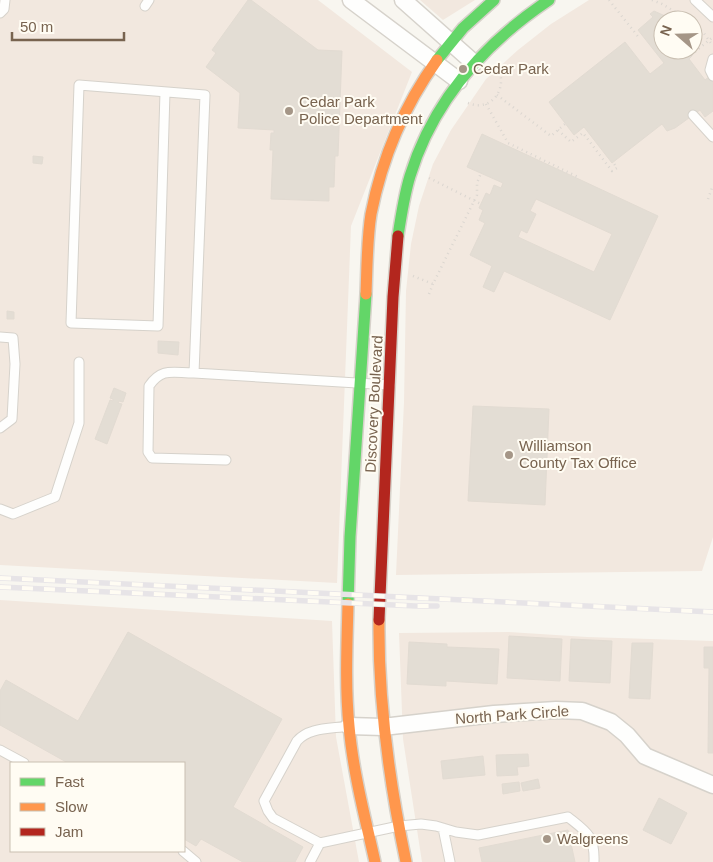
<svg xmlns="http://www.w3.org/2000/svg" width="713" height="862" viewBox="0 0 713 862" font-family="Arial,sans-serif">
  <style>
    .commercial { fill: #f2e8df; fill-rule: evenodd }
    .building { fill: #e3ddd4; stroke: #e2dbd2; fill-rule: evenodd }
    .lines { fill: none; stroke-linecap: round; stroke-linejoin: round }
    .lane-casing { stroke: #d6d2cb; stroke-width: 11 }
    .street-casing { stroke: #d6d2cb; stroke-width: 19 }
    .fast-casing { stroke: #d7d2ca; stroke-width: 14 }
    .slow-casing { stroke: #d7d2ca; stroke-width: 14 }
    .jam-casing { stroke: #d7d2ca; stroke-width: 14 }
    .path { stroke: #dbd6d0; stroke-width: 2.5; stroke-dasharray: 1 4; stroke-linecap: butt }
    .lane { stroke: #fefefd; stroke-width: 9 }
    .street { stroke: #fefefd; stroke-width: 16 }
    .fast { stroke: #63d668; stroke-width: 11 }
    .slow { stroke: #ff974d; stroke-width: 11 }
    .jam { stroke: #b3261e; stroke-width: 11 }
    .rail-casing { stroke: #e7e4e7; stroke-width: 5.5 }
    .rail { stroke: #fffcf3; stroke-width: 4; stroke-dasharray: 11; stroke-linecap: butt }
    .poi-dot { fill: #a59687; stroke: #fffcf3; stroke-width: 2 }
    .labels { text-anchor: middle; stroke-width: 4; stroke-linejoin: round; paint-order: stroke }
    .poi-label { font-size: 15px; fill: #78634f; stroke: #fffcf3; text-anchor: start }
    .street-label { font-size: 15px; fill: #78634f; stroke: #fffcf3 }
  </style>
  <rect width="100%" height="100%" fill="#f8f6f0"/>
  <path class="commercial" d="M0,0H318L412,72L351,226L337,583L0,565Z
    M420,0H475L443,20Z
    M589,0H713V537L702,571L396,575L404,402L406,291L411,244L419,206L433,164L451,130L486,79L518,50L551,24ZM663,20H693V50H663Z
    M0,600L332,621L336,737L359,862H0ZM11,763H184V851H11Z
    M509,632L587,637L713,641V862H422L403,739L399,633Z"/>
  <path class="building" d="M248,0H251L318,50L342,51L338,156H335L334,187H329V201L271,199L273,150H270L271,133H274V130L238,128L240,93L206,67L216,53L212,50Z
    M654,11L674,20H663V50H688L692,56L689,59L705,80L710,76L713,80V111L705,117L700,110L675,128L667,131L662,124L612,163L584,127L574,135L549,102L625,42L650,74L664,63L638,30L653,17L650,14Z
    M482,134L658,216L610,320L504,271L494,292L483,287L492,266L470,255L485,223L479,220L483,210L479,208L486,193L490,195L494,185L501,188L503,183L467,167ZM536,199L612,234L594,272L518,237L521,230L527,233L536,214L530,211Z
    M33,156L43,157L42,164L33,163Z
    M7,311L14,312V319H7Z
    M158,341L179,342L178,355L158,353Z
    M114,388L126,393L123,402L119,401L118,403L122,404L107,444L95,439L110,400L113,401V399L110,398Z
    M473,406L549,409L545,505L468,501Z
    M128,632L282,719L233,807L303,847L295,862H243L201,839L196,846L184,839V763H68L0,725V691L6,680L78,721Z
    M509,636L562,639L560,681L507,678Z
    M571,639L612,641L610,683L569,681Z
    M409,642L447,644V647L499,649L497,684L446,681V686L407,684Z
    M632,643H653L650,699L629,698Z
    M704,647H713V753H708L709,668H704Z
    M528,754L529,766L517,767L518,775L497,776L496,755Z
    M483,756L485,775L443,779L441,761Z
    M538,779L540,788L523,791L521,783Z
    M519,782L520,791L503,794L502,784Z
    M659,798L687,813L671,844L643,830Z
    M568,830L575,862H482L479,848Z"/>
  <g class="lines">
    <g class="lane-casing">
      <path id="lane" d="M695,0L713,17
        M145,6L149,0
        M0,13L4,9L5,0
        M713,59L710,70L713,76
        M165,92L158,326L71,323L79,85L205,95L194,373L390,385
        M693,115L713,137
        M0,337L13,338L15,364L12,419L0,428
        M194,373C173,373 162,367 149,386L148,452L152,458L226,460
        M0,509L13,514L55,497L79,423V362
        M0,750L24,763
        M443,828L450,862
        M320,843L273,818L268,811L264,801L297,741C309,727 331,729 349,726
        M183,851L196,862
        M310,862L320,843L399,826L421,824L436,826L456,832L478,835L568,817C587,832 595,836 594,862"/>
    </g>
    <g class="street-casing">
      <path id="street" d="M351,0L459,81
        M403,0L474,63
        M349,726L383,727L494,714L556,710L582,711L611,722L627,735L645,756L713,785"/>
    </g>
    <g class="fast-casing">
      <path id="fast" d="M437,60L463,28L494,0
        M398,236C401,216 404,196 410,176C433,101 485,43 549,0
        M348,604L350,537L366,294"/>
    </g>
    <g class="slow-casing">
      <path id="slow" d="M366,294C367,269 367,238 371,214C382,158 404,106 437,60
        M348,604C347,644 345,686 349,726C353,772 365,817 375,862
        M379,620C378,703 389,781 406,862"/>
    </g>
    <g class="jam-casing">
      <path id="jam" d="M379,620L393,297L398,236"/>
    </g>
    <path class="path" d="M609,0L640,39
      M652,0L662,4L689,20
      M693,24L703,32L713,46
      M691,55L713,37
      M497,95L551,136L565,124
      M468,103C493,113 509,86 497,66
      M486,104L508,143L580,178
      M558,130L571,142L583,133L612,171L617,168L613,162
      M429,178L481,204
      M708,199L713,185
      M413,276L433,284L477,195V183L481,173
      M429,294L433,284"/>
    <use href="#lane" class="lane"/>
    <use href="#street" class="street"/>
    <use href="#fast" class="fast"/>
    <use href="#slow" class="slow"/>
    <use href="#jam" class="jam"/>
    <g class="rail-casing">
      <path id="rail" d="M0,578L713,612
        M0,587L416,606H437"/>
    </g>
    <use href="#rail" class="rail"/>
  </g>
  <g class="poi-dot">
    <circle cx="463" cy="69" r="5"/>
    <circle cx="289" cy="111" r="5"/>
    <circle cx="509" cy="455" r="5"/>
    <circle cx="547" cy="839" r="5"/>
  </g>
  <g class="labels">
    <g class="poi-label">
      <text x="473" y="74">Cedar Park</text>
      <text x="299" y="107">Cedar Park<tspan x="299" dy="17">Police Department</tspan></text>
      <text x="519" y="451">Williamson<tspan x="519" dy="17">County Tax Office</tspan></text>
      <text x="557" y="844">Walgreens</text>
    </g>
    <g class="street-label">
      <text transform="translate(374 404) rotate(-87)" y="5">Discovery Boulevard</text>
      <text transform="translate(512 715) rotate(-4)" y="5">North Park Circle</text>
    </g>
  </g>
  <rect x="10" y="762" width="175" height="90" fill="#fffcf3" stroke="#c9bfb1"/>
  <rect x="20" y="778" width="25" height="8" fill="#63d668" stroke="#c9bfb1"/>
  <text x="55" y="787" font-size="15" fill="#78634f">Fast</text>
  <rect x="20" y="803" width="25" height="8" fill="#ff974d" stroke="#c9bfb1"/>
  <text x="55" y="812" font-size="15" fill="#78634f">Slow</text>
  <rect x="20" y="828" width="25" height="8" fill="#b3261e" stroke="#c9bfb1"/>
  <text x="55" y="837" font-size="15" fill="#78634f">Jam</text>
  <g transform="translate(678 35) rotate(290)"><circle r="24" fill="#fffcf3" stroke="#c9bfb1"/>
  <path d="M0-4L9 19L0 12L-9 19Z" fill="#a59687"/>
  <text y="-8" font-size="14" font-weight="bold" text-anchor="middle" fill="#78634f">N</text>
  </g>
  <path d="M12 32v8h112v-8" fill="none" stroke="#78634f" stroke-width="2.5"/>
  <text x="20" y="32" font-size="15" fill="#78634f" stroke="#fffcf3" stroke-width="4" paint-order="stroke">50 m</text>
</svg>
